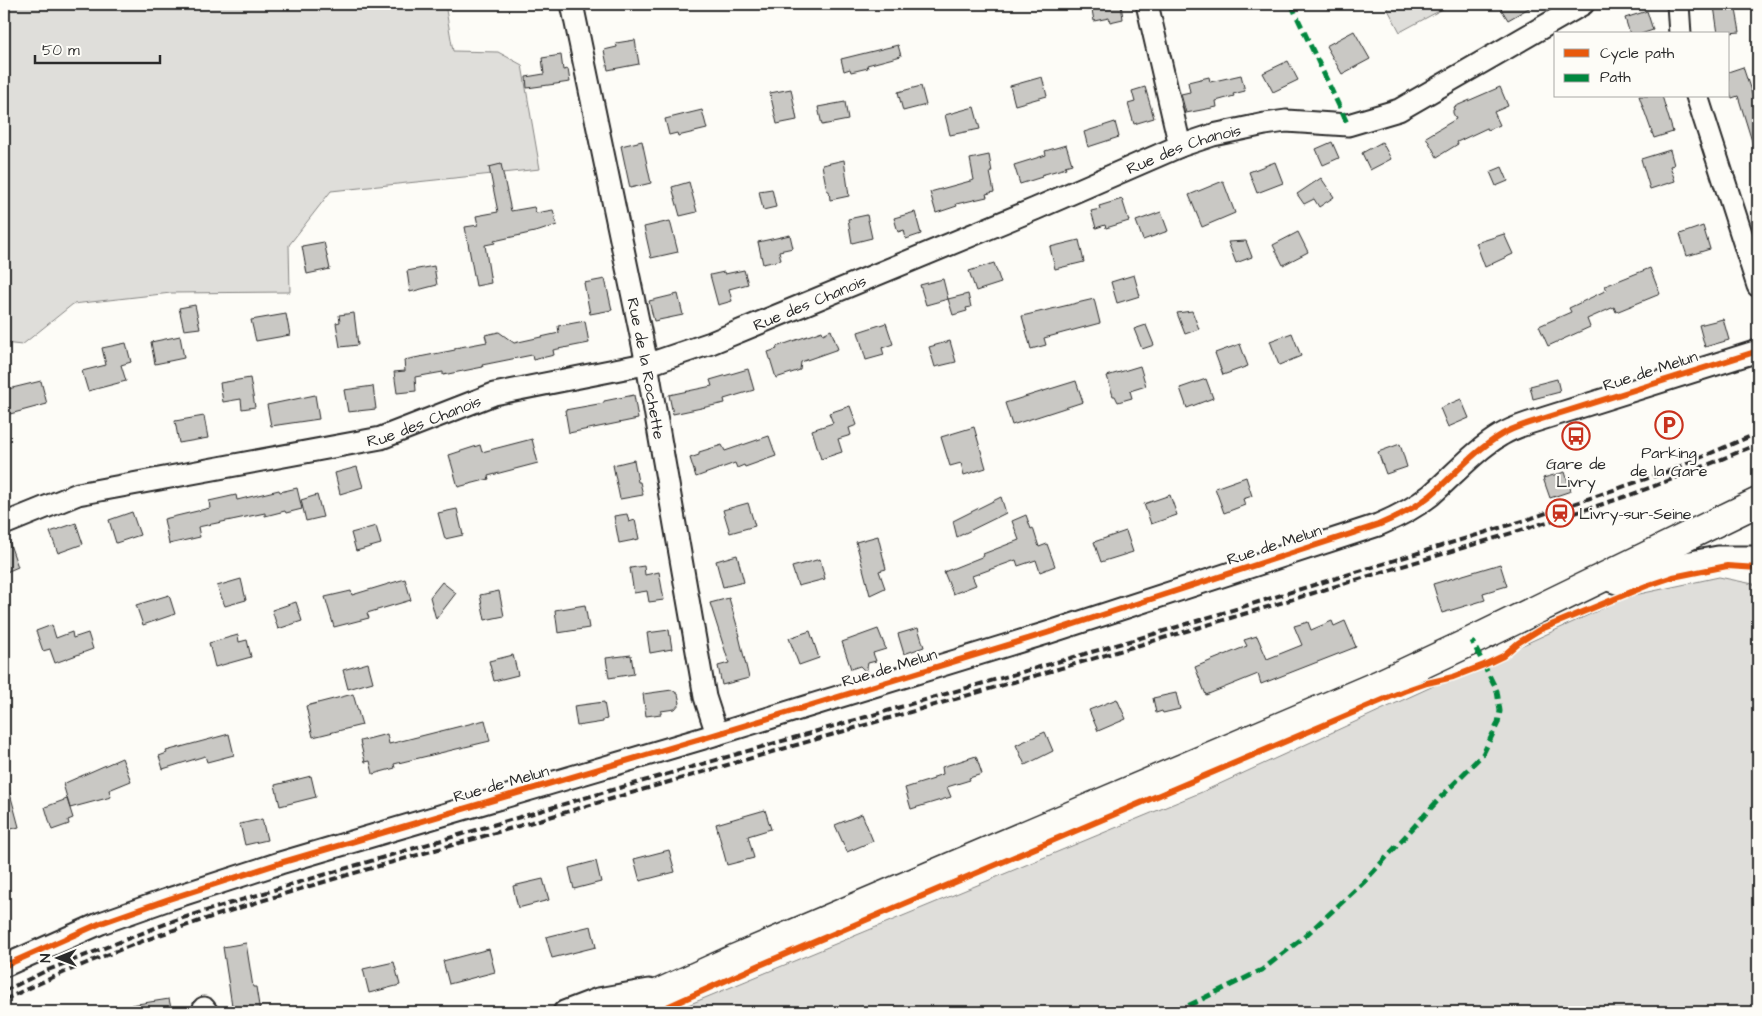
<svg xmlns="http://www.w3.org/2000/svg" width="1762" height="1016" viewBox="0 0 1762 1016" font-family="'Architects Daughter',sans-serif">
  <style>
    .green { fill: #dfdeda; stroke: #858482 }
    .building { fill: #c9c8c4; stroke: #2b2b2b }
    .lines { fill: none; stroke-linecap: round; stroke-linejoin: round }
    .minor-casing { stroke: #2b2b2b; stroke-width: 25 }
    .major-casing { stroke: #2b2b2b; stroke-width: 31 }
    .minor { stroke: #fdfcf7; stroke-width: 21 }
    .major { stroke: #fdfcf7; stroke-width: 28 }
    .rail { stroke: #2b2b2b; stroke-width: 4; stroke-dasharray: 8 4; stroke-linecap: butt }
    .quiet { stroke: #00873e; stroke-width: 5; stroke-dasharray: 10 5; stroke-linecap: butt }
    .cycleway-casing { stroke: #fdfcf7; stroke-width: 9 }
    .cycleway { stroke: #e8590c; stroke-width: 6 }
    .labels { text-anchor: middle; stroke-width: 4.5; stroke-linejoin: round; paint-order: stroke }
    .street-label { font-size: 16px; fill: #2b2b2b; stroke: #fdfcf7 }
    .poi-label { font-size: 16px; fill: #2b2b2b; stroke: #fdfcf7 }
  </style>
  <rect width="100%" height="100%" fill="#fdfcf7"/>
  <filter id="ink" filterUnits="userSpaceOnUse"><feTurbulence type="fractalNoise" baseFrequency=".02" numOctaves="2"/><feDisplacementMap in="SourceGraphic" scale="10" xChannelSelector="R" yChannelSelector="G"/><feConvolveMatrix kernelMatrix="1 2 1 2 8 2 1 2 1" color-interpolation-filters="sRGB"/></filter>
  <g filter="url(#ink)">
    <path class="green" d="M4,4H445L453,51L498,52L522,65L540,169L331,191L289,245L290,292L171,293L73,304L22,345L4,343Z
      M1385,4H1452L1400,32Z
      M1719,577L1758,585V1012H671L1202,792L1630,596Z"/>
    <path class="building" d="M1091,4H1121L1123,19L1110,22L1109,18L1094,21Z
      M1498,4H1536L1508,20Z
      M1727,4H1735L1740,32L1718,34L1714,6Z
      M1647,11L1653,30L1641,34H1630L1625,18Z
      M1354,31L1370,59L1342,74L1326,46Z
      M635,40L639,64L608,70L604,50L617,47L616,43Z
      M898,45L901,56L867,65L868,68L851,72L850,69L844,71L841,59Z
      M561,55L563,70L568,69L570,82L527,88L526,77L544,74L542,58Z
      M1288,61L1298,80L1273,92L1263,73Z
      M1743,67L1758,112V151H1755L1738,96L1732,98L1728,88V72Z
      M1241,75L1245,91L1233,94L1234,96L1216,101L1217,107L1186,113L1181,94L1190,92L1188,82L1209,77L1210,82Z
      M1042,77L1047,96L1015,105L1010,86Z
      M921,86L926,105L903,111L898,92Z
      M1145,87L1154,118L1134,124L1128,104L1135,102L1132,91Z
      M1500,87L1508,106L1494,112L1500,125L1488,130L1487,128L1457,142L1458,144L1437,157L1426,137L1456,119L1453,113V110L1455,109L1454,107Z
      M791,89L797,120L777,124L770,93Z
      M1639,96H1662L1673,132L1654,138Z
      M845,102L848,120L822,125L818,107Z
      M974,107L980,129L950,135L945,115Z
      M702,110L707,129L678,136L677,133L669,135L665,119Z
      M1115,122L1119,137L1088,147L1084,132Z
      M642,141L651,183L630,188L621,146Z
      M1332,142L1339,158L1323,165L1316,149Z
      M1382,142L1391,159L1370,170L1362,153Z
      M1066,145L1072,164L1065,166L1066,168L1041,175L1042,177L1020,184L1014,165L1046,155L1045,151Z
      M1670,150L1674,165L1670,166L1675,181L1650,189L1641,159Z
      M989,155L992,172H990L994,192L986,194L987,197L956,204L957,206L936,213L930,192L974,180L970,159Z
      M844,160L849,196L830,200L829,191H827L822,165Z
      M1275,162L1283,183L1257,193L1249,172Z
      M501,164L511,211L534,207L536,213L553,210L557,225L539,231L494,241L495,243L485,245L491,283L476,286L465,227L478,225L476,216L498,212L489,167Z
      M1502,167L1508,181L1496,186L1490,172Z
      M1321,178L1334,197L1319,207L1314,199L1304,204L1297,194Z
      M1223,181L1235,213L1202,227L1189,195Z
      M689,182L697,212L680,216L672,187Z
      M772,189L776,207L763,210L759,191Z
      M1122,199L1129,221L1106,228L1105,225L1096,228L1091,211L1100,209L1099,206Z
      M915,212L921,234L906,239L904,230L898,232L894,218Z
      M1161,212L1168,231L1143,240L1136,221Z
      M867,215L872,238L852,243L848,219Z
      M670,221L678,252L651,258L644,227Z
      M1703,226L1710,249L1687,256L1680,234Z
      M1298,232L1308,252L1283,265L1273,245Z
      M1504,234L1513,254L1485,267L1476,243Z
      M790,235L793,248L779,251L781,260L763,264L758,242Z
      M1079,240L1084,262L1055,269L1050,247Z
      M1246,241L1252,257L1236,263L1228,242Z
      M324,242L330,269L307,274L302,246Z
      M994,263L1001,283L976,291L969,271Z
      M434,266L437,285L410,292L407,271Z
      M1650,268L1660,294L1616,312L1614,307L1587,319L1590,327L1548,346L1539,326L1571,312L1569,308L1607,290L1605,286Z
      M744,270L748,284L729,289L732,301L718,305L710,275L724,272L725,274Z
      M1134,275L1140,296L1117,303L1111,282Z
      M605,279L612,310L590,314L584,283Z
      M943,279L948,299L926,305L920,285Z
      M678,294L683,315L654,321L649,301Z
      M968,294L971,307L966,308L967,311L953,315L948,299Z
      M1094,299L1100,323L1044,338L1046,345L1031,349L1022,316Z
      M195,305L200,328L184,330L179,308Z
      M1192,311L1199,329L1185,334L1177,313Z
      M354,313L358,345L340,347L336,323L340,322L339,315Z
      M286,314L290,335L256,341L251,320Z
      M1723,319L1729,340L1705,347L1699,325Z
      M585,321L589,343L553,350L554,355L533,360L532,355L482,365L483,367L443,375V372L415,377L416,391L397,393L394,372L405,371L404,360L455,350V348L487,342L485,335L499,332L514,343L559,333L558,326Z
      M886,323L893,344L882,348L884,355L866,360L858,332Z
      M1146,325L1154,345L1142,349L1134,329Z
      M831,330L838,349L801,362L800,370L776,378L768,352L777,349L776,347L822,331L823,334Z
      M1292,333L1301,356L1279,365L1270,341Z
      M180,336L184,358L155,364L151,342Z
      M950,341L956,362L935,367L929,347Z
      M126,343L131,362L121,365L126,381L88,391L82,371L106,365L102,348Z
      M1240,344L1248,366L1223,375L1215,353Z
      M1140,366L1146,386L1130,391L1132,398L1118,402L1115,396H1113L1107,376Z
      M748,369L754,390L724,399L725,403L673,414L669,395L712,386L710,380Z
      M250,378L255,407L242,409L241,399L223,402L220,383Z
      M1206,379L1213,398L1187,408L1180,388Z
      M1557,379L1560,392L1533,399L1530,386Z
      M41,381L47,404L10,414L4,390Z
      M1076,381L1083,402L1012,425L1005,403Z
      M373,386L376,409L348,412L344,390Z
      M315,395L319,419L271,426L267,405Z
      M634,395L638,419L569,433L565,410L604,403V401Z
      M1461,399L1469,418L1448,427L1440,408Z
      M850,406L857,425L849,428L851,435L838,439L842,452L821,459L812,430L833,423L829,413Z
      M204,416L208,438L179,443L175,421Z
      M974,427L986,468L964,475L961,463L950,466L941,437Z
      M769,436L776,456L745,467L744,465L737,468L735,463L696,477L690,458L699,455V452L722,445L725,451Z
      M532,439L538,463L488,476L489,479L458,487L449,455L480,445L482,452Z
      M1400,444L1407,467L1386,474L1378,452Z
      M634,460L638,482H640L643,495L620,499L613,465Z
      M357,467L363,487L340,494L335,473Z
      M1565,472L1571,491L1550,498L1543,478Z
      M1246,477L1252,496L1243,499L1245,505L1224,513L1215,488Z
      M297,488L302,509L286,513L285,511L265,516V513L198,527L200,537L169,544L164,519L210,508L209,501L236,495L237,500L279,490L280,492Z
      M317,495L323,517L306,521L301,500Z
      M1170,495L1177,515L1151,524L1144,504Z
      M1001,497L1006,513L957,537L953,521Z
      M748,503L755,526L730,533L723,510Z
      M457,509L463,535L445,539L438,513Z
      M132,512L140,535L116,543L109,520Z
      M627,514L629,522L635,520L639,539L619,543L614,516Z
      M1026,515L1031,529L1033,528L1039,547L1047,544L1055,566L1040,572L1036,560L1018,566L1016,560L972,576L976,585L953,594L944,572L984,556L983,554L1019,540L1012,521Z
      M76,523L83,544L58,553L50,532Z
      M376,526L381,544L356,551L351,533Z
      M1126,531L1133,552L1101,562L1094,542Z
      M4,536H7L18,567L4,573Z
      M878,536L886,569L879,571L885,588L870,595L856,542Z
      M737,555L744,582L723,587L716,561Z
      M820,559L825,579L798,586L792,567Z
      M1500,564L1507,586L1483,593L1485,600L1442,613L1433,584Z
      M644,566L645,575L659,572L664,600L649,602L647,591L634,593L630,568Z
      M241,579L246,600L225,606L217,586Z
      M405,579L411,600L367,613L369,618L334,627L325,597L351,591L352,595Z
      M442,582L456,593L436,619L430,597Z
      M499,591L504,616L485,620L480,595Z
      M169,595L175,614L143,625L136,605Z
      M729,598L740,636H739L749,678L722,685L718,666L729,663L710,603Z
      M296,602L302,621L278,629L272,610Z
      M585,605L589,628L558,633L555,610Z
      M1332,621L1334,626L1345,621L1356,647L1261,684L1258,674L1206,695L1195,667L1247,646L1244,640L1257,636L1267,659L1302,645L1294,626L1308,622L1311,630Z
      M52,625L56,638L72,632L73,638L88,633L93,649L55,663L50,649L43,651L36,631Z
      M918,628L924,647L904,654L898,634Z
      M878,629L886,649L873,653L876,661L868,663L866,672L860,666L851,669L842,642Z
      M669,630L672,649L650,653L647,633Z
      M810,631L819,658L799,665L789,638Z
      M238,635L239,642L247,640L251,657L215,667L209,643Z
      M513,655L518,675L494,681L489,661Z
      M631,655L634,674L609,678L606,658Z
      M368,663L373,682L348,689L343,670Z
      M672,690L678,694L680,703L675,709L661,711V714L646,716L643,694Z
      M1176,693L1180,709L1163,713L1162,711L1156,713L1153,698Z
      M353,694L362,725L313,737L306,706Z
      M1117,699L1126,719L1098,731L1089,710Z
      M604,702L607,719L603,720V722L577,726L574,706Z
      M485,720L490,741L394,764L395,768L373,774L370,761L365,762L360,741L387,734L389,744Z
      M1045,732L1053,751L1025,765L1016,745Z
      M229,734L234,755L207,762L205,756L163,769L159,756L167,753L166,751Z
      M976,756L982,774L969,778L970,780L947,787L951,797L911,809L905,788L934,779V777L943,774L942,767Z
      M122,758L131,781L109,790L111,797L70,808L63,784Z
      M311,776L316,797L280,806L275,785Z
      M8,786L19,827L4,831V787Z
      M67,799L73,818L68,820L69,824L52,830L45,807Z
      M765,810L771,829L748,836L754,858L727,865L716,824Z
      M862,814L873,841L847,852L835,825Z
      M262,819L267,840L245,845L240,824Z
      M669,850L675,872L640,881L634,859Z
      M596,861L601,882L574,889L569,868Z
      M543,879L549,900L518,908L513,886Z
      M591,926L596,947L552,958L546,937Z
      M246,943L253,987H256L260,1012H233L223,947Z
      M489,949L495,972L449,984L443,961Z
      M394,962L400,985L369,993L363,969Z
      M169,999L172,1012H132L131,1005Z"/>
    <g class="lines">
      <g class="minor-casing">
        <g id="minor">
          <path id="s1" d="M572,4L647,364L705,697L717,734"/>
          <path d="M1147,4L1180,146"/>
          <path d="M1678,4L1680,34"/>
          <path d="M1697,96L1758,286"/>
          <path id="s2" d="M4,524L78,494L381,438L494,394L655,362L711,343L1035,209L1180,146L1213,135L1265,124L1286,121L1348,125L1399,110L1583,4"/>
          <path d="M1605,579L1617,583L1680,564L1718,557H1758"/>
          <path d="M4,966L101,923L169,899L280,863L704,738L1047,633L1378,525C1397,517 1415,508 1431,495C1454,475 1474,451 1501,435C1509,430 1520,426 1529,423L1758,351"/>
          <path d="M204,1008L207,1012"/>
          <path d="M564,1012L598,999L649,990"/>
        </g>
      </g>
      <g class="major-casing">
        <path id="major" d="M617,1012L734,959L1378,685L1472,641L1758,502"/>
      </g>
      <use href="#minor" class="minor"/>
      <use href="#major" class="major"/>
      <path class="rail" d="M4,991L48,970L173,921L303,881L581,799L1154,634L1529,519L1669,471L1758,433
        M4,1000C170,919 352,875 529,823C793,745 1057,671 1320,591C1414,562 1509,535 1603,504C1656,487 1707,465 1758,444"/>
      <path class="quiet" d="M1291,4L1348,125
        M1175,1012L1262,970L1304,937L1364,882L1440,798L1483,754L1498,723L1500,711L1497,691L1472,641"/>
      <g class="cycleway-casing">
        <path id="cycleway" d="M4,966L101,923L169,899L280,863L704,738L1047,633L1378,525C1397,517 1415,508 1431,495C1454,475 1474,451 1501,435C1509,430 1520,426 1529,423L1758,351
          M656,1012L760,965L1404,691L1427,683L1453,677L1484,665L1503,656L1518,643L1539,630L1646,586L1673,577L1727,566L1758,568"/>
      </g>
      <use href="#cycleway" class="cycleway"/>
    </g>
  </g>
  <defs>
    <g id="parking-ring" transform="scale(1.4375)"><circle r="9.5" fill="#fdfcf7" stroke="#c8321e" stroke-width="1.5"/><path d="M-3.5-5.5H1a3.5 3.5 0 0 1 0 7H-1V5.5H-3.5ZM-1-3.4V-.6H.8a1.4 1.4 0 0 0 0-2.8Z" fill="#c8321e"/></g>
    <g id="bus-ring" transform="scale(1.4375)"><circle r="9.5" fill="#fdfcf7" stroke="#c8321e" stroke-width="1.5"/><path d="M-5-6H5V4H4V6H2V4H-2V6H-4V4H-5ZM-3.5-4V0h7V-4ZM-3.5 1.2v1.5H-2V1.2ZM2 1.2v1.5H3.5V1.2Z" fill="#c8321e"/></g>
    <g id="station-ring" transform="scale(1.4375)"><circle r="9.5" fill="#fdfcf7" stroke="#c8321e" stroke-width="1.5"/><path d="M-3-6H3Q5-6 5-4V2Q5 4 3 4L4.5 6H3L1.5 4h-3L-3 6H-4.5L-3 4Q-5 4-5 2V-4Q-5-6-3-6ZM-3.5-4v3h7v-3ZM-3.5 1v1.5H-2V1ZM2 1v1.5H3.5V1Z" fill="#c8321e"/></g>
  </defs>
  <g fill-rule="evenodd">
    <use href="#parking-ring" x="1669" y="425"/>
    <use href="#bus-ring" x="1576" y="436"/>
    <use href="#station-ring" x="1560" y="513"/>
  </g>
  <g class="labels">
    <g class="street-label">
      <text dy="6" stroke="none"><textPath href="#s2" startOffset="1244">Rue des Chanois</textPath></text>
      <text dy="6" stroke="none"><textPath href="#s2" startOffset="839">Rue des Chanois</textPath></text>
      <text dy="6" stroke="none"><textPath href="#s1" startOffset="372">Rue de la Rochette</textPath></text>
      <text transform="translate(1650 370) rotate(-18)" y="6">Rue de Melun</text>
      <text dy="6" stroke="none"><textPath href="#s2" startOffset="434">Rue des Chanois</textPath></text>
      <text transform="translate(1274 544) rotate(-18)" y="6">Rue de Melun</text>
      <text transform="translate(889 667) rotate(-17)" y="6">Rue de Melun</text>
      <text transform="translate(501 783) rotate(-16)" y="6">Rue de Melun</text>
    </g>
    <g class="poi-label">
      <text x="1669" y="458">Parking<tspan x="1669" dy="18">de la Gare</tspan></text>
      <text x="1576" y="469">Gare de<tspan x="1576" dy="18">Livry</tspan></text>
      <text x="1579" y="519" text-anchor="start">Livry-sur-Seine</text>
    </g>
  </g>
  <rect width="1762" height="1016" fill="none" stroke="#fdfcf7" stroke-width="20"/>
  <rect x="10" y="10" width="1742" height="996" fill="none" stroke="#2b2b2b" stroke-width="2" filter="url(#ink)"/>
  <rect x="1554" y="32" width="175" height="65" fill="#fdfcf7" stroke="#a9a8a5"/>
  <rect x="1564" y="49" width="25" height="8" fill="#e8590c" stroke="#a9a8a5"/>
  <text x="1600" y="58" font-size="15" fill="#2b2b2b">Cycle path</text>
  <rect x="1564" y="74" width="25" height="8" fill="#00873e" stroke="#a9a8a5"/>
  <text x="1600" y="82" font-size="15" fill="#2b2b2b">Path</text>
  <g transform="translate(58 958) rotate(269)" stroke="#fdfcf7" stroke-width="4" paint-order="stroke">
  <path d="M0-4L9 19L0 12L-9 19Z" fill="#2b2b2b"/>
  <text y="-8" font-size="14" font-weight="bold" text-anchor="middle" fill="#2b2b2b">N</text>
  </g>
  <path d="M35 55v8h125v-8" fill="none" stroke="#2b2b2b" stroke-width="2.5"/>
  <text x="42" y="55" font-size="15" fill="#2b2b2b" stroke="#fdfcf7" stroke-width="4" paint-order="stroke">50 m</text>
</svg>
